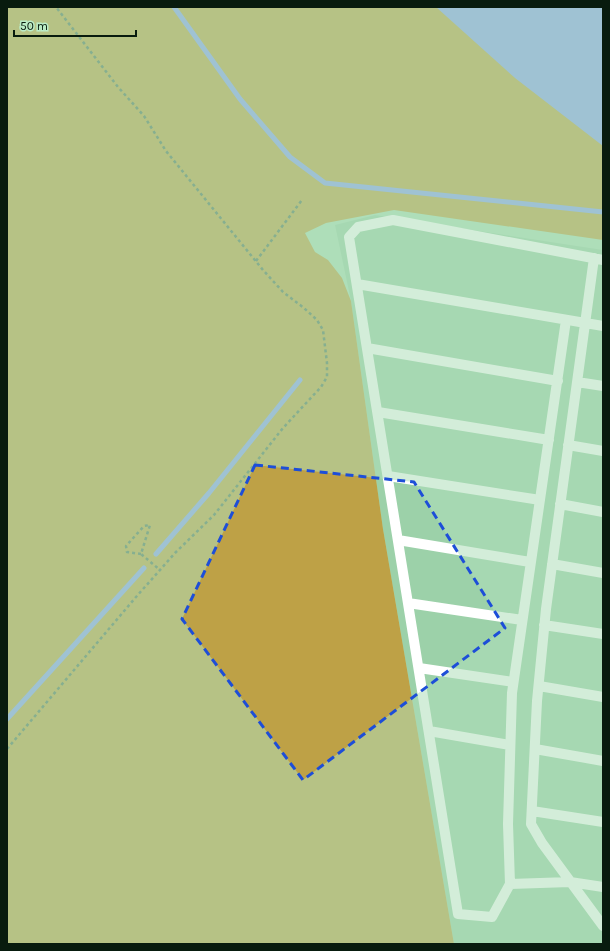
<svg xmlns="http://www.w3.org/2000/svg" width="610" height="951" viewBox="0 0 610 951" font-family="Karla,sans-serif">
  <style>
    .built { fill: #9cd1a9 }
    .green { fill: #bea146 }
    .water { fill: #8ca1f1 }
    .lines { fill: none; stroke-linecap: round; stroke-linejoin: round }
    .stream { stroke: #8ca1f1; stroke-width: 5 }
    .path { stroke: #55755d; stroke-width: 2.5; stroke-dasharray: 3 3; stroke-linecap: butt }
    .lane { stroke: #fff; stroke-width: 10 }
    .marked { fill: none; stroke: #1d4ed8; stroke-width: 3; stroke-dasharray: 8 5; stroke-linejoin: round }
  </style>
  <rect width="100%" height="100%" fill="#aedeb9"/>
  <path class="built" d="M375,215L603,250V944H454L383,529L351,301L335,225Z"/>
  <path class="green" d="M7,7H603V240L394,210L326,223L305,233L315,252L328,260L342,278L351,301L383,529L454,944H7Z"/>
  <path class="water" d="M436,7H603V146L515,78Z"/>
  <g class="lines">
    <path class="stream" d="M174,7L240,99L290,157L325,183L603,212
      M156,554L209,493L300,380
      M7,719L144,568"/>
    <path class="path" d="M256,261L302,200
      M141,554L127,552L126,546L144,526L150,525L141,554L160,570
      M7,749L136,597L175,553L214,515L283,428L321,387L327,377V363L323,330L317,320L304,308L283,292L263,270L166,151L144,116L118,87L56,7"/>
    <path class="lane" d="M594,258L546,609L537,701L531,824L542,843L603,926
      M603,260L393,220L358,227L349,237L458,914L492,917L510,884L570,882L603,887
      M357,284L603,326
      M367,348L558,381
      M577,382L603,386
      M378,412L549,440
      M568,445L603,451
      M388,476L540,500
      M560,504L603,512
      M398,540L530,562
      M552,564L603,573
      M408,603L522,620
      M544,625L603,634
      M419,668L513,682
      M539,686L603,697
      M429,731L510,745
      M535,749L603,761
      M532,811L603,822
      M510,884L508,824L512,693L566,320"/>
  </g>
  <path d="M0 0H610V951H0ZM255,465L414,482L505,628L303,780L182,619Z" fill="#aedeb9" fill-opacity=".55" fill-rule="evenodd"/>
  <path class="marked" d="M255,465L414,482L505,628L303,780L182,619Z"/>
  <rect width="610" height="951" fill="none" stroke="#081b0e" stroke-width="16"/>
  <path d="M14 30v6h122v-6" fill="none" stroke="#081b0e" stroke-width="2"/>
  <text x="20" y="30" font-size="12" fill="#081b0e" stroke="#bbecc6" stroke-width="3" paint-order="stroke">50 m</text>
</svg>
